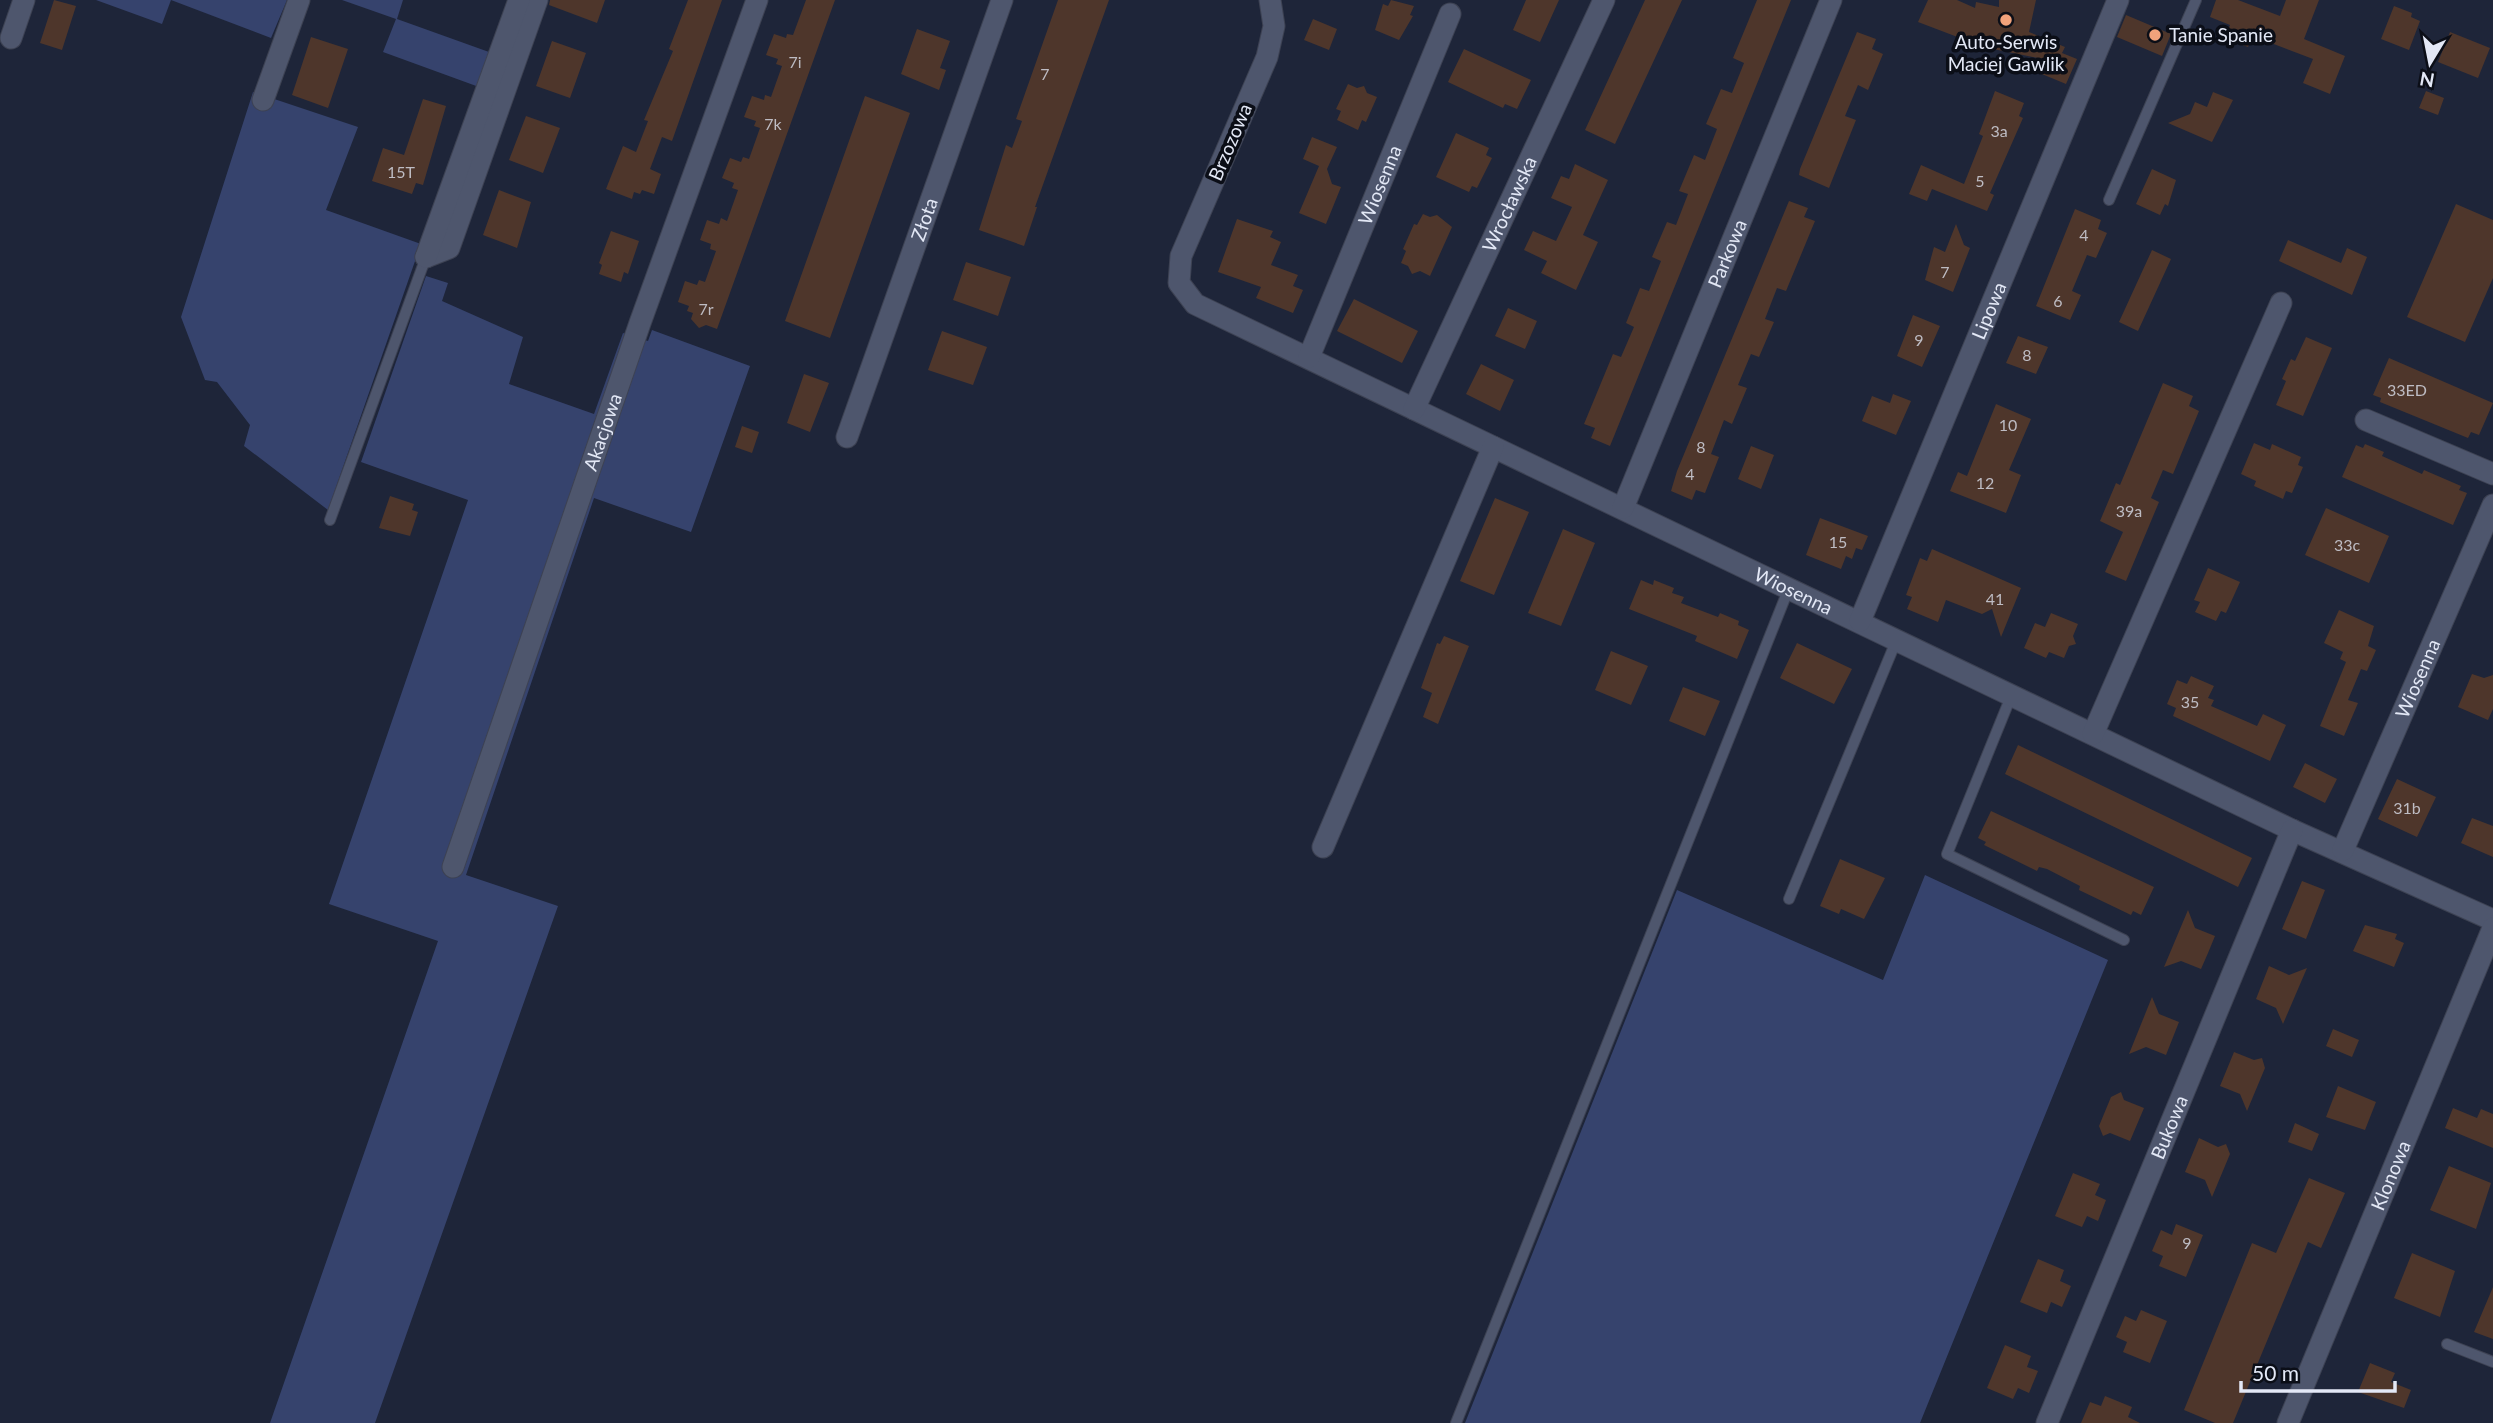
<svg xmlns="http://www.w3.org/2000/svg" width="2493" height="1423" viewBox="0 0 2493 1423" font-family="Lato,sans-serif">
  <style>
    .green { fill: #36436d }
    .building { fill: #4e362b }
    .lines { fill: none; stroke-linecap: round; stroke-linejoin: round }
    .service-casing { stroke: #3d4253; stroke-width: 12 }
    .minor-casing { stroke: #3d4253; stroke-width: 23 }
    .service { stroke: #4e566d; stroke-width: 10 }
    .minor { stroke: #4e566d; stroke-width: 21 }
    .poi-dot { fill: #f1a27b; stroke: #0b0e17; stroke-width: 2.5 }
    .labels { text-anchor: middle; stroke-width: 7; stroke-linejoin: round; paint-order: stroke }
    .number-label { font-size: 16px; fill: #bebcc3 }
    .poi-label { font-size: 19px; fill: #e3e8f6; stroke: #0b0e17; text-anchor: start }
    .street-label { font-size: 19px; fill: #e3e8f6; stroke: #0b0e17 }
  </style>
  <rect width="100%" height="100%" fill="#1e2539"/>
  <path class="green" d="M96,0H287L271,38L171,0L162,24Z
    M342,0H403L397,19L489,52L479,87L383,52L396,19Z
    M253,92L358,127L326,210L421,244L328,510L244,446L250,425L217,382L205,380L181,317Z
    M426,276L448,283L442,301L523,337L509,384L594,414L623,333L648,341L652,330L750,366L691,532L594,498L466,875L558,906L375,1423H270L438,941L329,904L468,500L361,462Z
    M1925,875L2108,960L1920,1423H1465L1677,890L1883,980Z"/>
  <path class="building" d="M54,0L76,6L62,50L40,43Z
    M550,0H605L597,23L549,5Z
    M688,0H722L672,141L662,137L650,169L661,174L654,194L642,190L640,194L634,192L632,199L606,189L623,146L636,152L648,121L644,120L673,51L669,49Z
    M806,0H835L717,329L706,325L699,328L691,319L693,313L687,311L689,306L678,302L685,281L697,285L699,280L705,282L716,251L710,249L711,244L700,240L707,220L719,224L721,218L727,221L738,190L732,188L734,183L722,178L730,158L741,162L743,157L749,159L760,128L754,126L756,121L744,117L752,96L764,100L765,95L771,97L782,66L776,64L778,59L766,55L774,34L786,38L787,34L793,35Z
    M1058,0H1109L1035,207H1037L1024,246L979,230L1006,145L1012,148L1022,121L1016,119Z
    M1391,0L1414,6L1410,15L1413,16L1399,40L1375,30L1383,4L1388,6Z
    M1526,0H1559L1540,42L1513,30Z
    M1645,0H1682L1615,144L1585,130Z
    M1757,0H1791L1610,446L1591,438L1595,428L1584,424L1613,354L1621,357L1634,327L1626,323L1640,288L1649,291L1661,261L1652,257L1667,222L1676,225L1688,194L1679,191L1694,155L1705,160L1717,129L1706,124L1721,89L1732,93L1744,63L1733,58Z
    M1928,0H1957L1975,8L1976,2L1999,7V0H2036L2029,32L2065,47L2062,53L2077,59L2066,84L2037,72L2043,59L1968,44V41L1918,22Z
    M2216,0H2238L2280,16L2286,0H2319L2304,39L2345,56L2330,94L2303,83L2313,59L2253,36L2248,47L2225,38L2230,25L2210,17Z
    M2394,6L2412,13L2411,17L2420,21L2409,50L2381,39Z
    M2126,15L2171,34L2162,56L2117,37Z
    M1313,19L1337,29L1329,50L1304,40Z
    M917,29L950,41L940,68L946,70L939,90L901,74Z
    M1857,32L1876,39L1872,49L1883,54L1868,90L1858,85L1845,116L1856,120L1829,188L1799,175L1800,169Z
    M2450,32L2490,48L2478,78L2438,62Z
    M311,37L348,49L328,108L292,95Z
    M552,41L586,53L570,98L536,86Z
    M1464,49L1531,80L1517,109L1505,104L1503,108L1448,82Z
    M1348,84L1357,88L1364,86L1367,93L1377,97L1366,122L1362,120L1358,130L1337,120L1341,111L1336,109Z
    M1995,91L2024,103L2019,116L2023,118L1990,193L1994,195L1987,211L1932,189L1927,201L1909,194L1921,165L1964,184L1983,136L1979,134Z
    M2426,91L2444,98L2438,115L2419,108Z
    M2213,92L2233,100L2212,142L2168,123L2190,114L2195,102L2207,107Z
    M865,96L910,113L830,338L785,321Z
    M423,99L446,106L423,185L416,183L412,194L372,181L383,148L404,155Z
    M526,116L560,128L543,173L509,160Z
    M1456,133L1489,148L1486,155L1492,158L1477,188L1472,186L1469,192L1436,177Z
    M1312,137L1337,147L1327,169L1332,184L1341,187L1326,224L1299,213L1319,166L1303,159Z
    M1575,164L1608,180L1583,235L1598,242L1576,290L1541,273L1547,261L1524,250L1533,231L1556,241L1572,207L1551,198L1561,176L1569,179Z
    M2152,169L2176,180L2168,206L2165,204L2160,215L2136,204Z
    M499,190L531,202L517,248L483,235Z
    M1789,201L1808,208L1804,217L1815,221L1786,291L1777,288L1765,319L1774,322L1759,357L1751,354L1738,385L1747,388L1732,424L1724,420L1711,454L1719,457L1705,493L1696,490L1692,500L1671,491L1677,471Z
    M2456,204L2493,220V278L2465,342L2407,317Z
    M2075,209L2101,220L2098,229L2107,233L2096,258L2087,255L2072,291L2081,295L2070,320L2036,306Z
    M1423,214L1430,217L1437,215L1452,227L1430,276L1420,271L1412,274L1408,266L1401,263L1406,251L1403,249L1414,224L1417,225Z
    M1237,219L1273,231L1270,237L1281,242L1271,265L1298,275L1293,286L1303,290L1293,313L1256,298L1261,287L1218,272Z
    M1956,224L1964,245L1970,248L1953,292L1925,280L1934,247L1945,252Z
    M611,231L639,241L628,274L624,272L621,282L599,274L602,265L599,263Z
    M2288,240L2341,263L2347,248L2367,257L2352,295L2279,261Z
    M2152,250L2171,259L2138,331L2119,322Z
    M966,262L1011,277L998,316L953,300Z
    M1354,299L1418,331L1402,363L1337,331Z
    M1508,308L1537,321L1525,349L1495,336Z
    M1913,315L1940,326L1922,367L1897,356Z
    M942,331L987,347L973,385L928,370Z
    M2018,336L2048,347L2036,374L2006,363Z
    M2306,337L2332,348L2303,416L2276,405L2286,381L2282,379L2291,359L2295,361Z
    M2389,358L2493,403L2479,435L2471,432L2468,438L2380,402L2381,398L2373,395Z
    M1481,364L1514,380L1500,411L1466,394Z
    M804,374L829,383L810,432L787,423Z
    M2163,383L2193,396L2189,406L2199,411L2173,474L2163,470L2151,498L2159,502L2126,581L2105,572L2123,532L2100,521L2116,483L2120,485Z
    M1893,394L1911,401L1896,435L1862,421L1872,396L1890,403Z
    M1996,404L2031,419L2009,470L2021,475L2006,513L1950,491L1958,472L1967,476Z
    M742,426L759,432L752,453L735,447Z
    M2254,443L2270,450L2272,444L2301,457L2298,465L2303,467L2292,493L2286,491L2283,499L2254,486L2256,481L2241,474Z
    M2365,444L2384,452L2382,456L2422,474L2424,470L2461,486L2459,490L2467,493L2453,525L2342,477L2356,445L2363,448Z
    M1751,446L1774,455L1761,489L1738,479Z
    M390,496L414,504L412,510L418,512L410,536L379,528Z
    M1495,498L1529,512L1494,595L1460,581Z
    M2326,508L2389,536L2369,583L2305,555Z
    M1820,518L1868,536L1862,550L1856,548L1852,559L1846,556L1841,569L1806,555Z
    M1563,529L1595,543L1561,626L1528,613Z
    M1932,549L2021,588L2001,637L1992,609L1982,614L1946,600L1938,622L1907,609L1912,597L1906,595L1920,558L1927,561Z
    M2208,568L2240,582L2226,613L2221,611L2216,621L2195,612L2200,602L2194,600Z
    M1641,580L1653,585L1654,580L1674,588L1672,593L1684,597L1681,603L1718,617L1720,613L1739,621L1738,625L1749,630L1737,659L1695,641L1697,636L1629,609Z
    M2339,610L2374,626L2368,646L2376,650L2367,671L2361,669L2348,700L2358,703L2344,736L2320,726L2346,662L2340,659L2343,652L2324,643Z
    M2051,613L2078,624L2073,636L2076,644L2069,646L2064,658L2049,652L2046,658L2024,648L2035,623L2045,627Z
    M1444,636L1469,646L1438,724L1423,717L1432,693L1421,688L1437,643L1440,644Z
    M1797,643L1852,669L1834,704L1780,678Z
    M1611,651L1648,666L1631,705L1595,690Z
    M2472,674L2484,678L2493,675V709L2488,720L2458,707Z
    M2191,676L2214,686L2208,698L2214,700L2211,706L2257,726L2263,714L2286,725L2270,761L2173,716L2176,708L2167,704L2177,680L2187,684Z
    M1683,687L1720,701L1705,736L1669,721Z
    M2018,745L2252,858L2238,887L2005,774Z
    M2305,763L2337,779L2325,803L2293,787Z
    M2397,779L2436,797L2417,837L2378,819Z
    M1991,811L2154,887L2141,915L2133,911L2131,915L2079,890L2080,886L2047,869L2039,867L2037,871L1984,845L1986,842L1978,838Z
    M2472,818L2493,826V857L2461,843Z
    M1840,859L1885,878L1864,919L1841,909L1839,914L1820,906Z
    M2302,881L2325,890L2306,939L2282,929Z
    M2188,910L2195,928L2215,936L2208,953L2201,969L2181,961L2164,967Z
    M2365,925L2397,934L2395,939L2404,943L2394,967L2353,951Z
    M2269,966L2289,975L2307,968L2283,1024L2276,1008L2256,999Z
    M2152,997L2159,1014L2179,1022L2166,1055L2146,1047L2129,1054Z
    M2333,1029L2359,1040L2352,1057L2326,1046Z
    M2234,1052L2254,1060L2262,1058L2265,1068L2247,1111L2240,1094L2220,1086Z
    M2338,1086L2376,1102L2365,1130L2326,1117Z
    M2121,1092L2124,1100L2144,1108L2130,1141L2110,1133L2103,1136L2099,1126L2111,1097Z
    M2453,1108L2477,1118L2481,1109L2493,1114V1148L2445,1128Z
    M2295,1123L2319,1134L2312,1151L2288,1142Z
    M2199,1138L2218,1147L2226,1144L2230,1154L2212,1197L2205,1180L2185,1172Z
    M2449,1166L2491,1183L2476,1229L2430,1210Z
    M2073,1173L2100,1184L2095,1195L2106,1200L2098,1221L2087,1216L2082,1227L2055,1216Z
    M2309,1178L2345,1193L2321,1248L2308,1242L2233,1423H2215L2184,1410L2252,1243L2276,1253Z
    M2176,1224L2203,1235L2186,1277L2159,1266L2163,1256L2152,1251L2161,1230L2172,1235Z
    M2412,1253L2455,1271L2440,1317L2394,1298Z
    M2038,1259L2064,1270L2060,1281L2071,1286L2062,1307L2051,1302L2047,1313L2020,1302Z
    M2493,1287V1339L2474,1332Z
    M2141,1310L2167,1321L2150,1363L2123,1352L2127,1342L2116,1337L2125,1316L2136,1321Z
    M2005,1345L2031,1356L2027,1367L2038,1371L2029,1393L2018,1388L2013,1399L1987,1388Z
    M2370,1363L2395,1373L2391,1382L2411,1390L2404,1408L2358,1392Z
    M2105,1396L2132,1407L2128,1417L2140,1423H2081L2090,1402L2101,1406Z"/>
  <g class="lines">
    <g class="service-casing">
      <path id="service" d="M2109,200L2196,0
        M330,520L426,257
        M2012,694L1947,854L2124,940
        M1789,899L1897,639
        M2447,1344L2493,1362
        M1456,1423L1789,588"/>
    </g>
    <g class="minor-casing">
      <g id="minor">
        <path id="s1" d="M1270,0L1274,26L1267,57L1181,256L1179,283L1195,304L2292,830L2493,920"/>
        <path d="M11,38L24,0"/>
        <path d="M263,100L299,0"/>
        <path d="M426,257L449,248L537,0"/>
        <path d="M426,257L519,0"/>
        <path id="s2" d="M1309,357L1450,14"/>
        <path id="s3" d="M1414,409L1604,0"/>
        <path d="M2366,420L2493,474"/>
        <path id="s4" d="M847,437L1002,0"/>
        <path id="s5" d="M1623,508L1831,0"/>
        <path id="s6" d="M1860,621L2118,0"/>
        <path d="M2093,734L2281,303"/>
        <path d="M1323,847L1493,447"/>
        <path id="s7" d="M2343,850L2493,505"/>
        <path id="s8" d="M453,867L640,323L757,0"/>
        <path id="s9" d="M2047,1423L2292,830"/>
        <path id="s10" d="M2288,1423L2493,928"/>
      </g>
    </g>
    <use href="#service" class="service"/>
    <use href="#minor" class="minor"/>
  </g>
  <g class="poi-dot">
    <circle cx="2006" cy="20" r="7"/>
    <circle cx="2155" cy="35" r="7"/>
  </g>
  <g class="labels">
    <g class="number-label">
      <text x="795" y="68">7i</text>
      <text x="1045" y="80">7</text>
      <text x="773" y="130">7k</text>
      <text x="1999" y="137">3a</text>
      <text x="401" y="178">15T</text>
      <text x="1980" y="187">5</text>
      <text x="2084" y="241">4</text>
      <text x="1945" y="278">7</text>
      <text x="2058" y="307">6</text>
      <text x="706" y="315">7r</text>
      <text x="1919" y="346">9</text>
      <text x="2027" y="361">8</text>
      <text x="2407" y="396">33ED</text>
      <text x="2008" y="431">10</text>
      <text x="1701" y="453">8</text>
      <text x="1690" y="480">4</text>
      <text x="1985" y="489">12</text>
      <text x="2129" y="517">39a</text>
      <text x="1838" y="548">15</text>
      <text x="2347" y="551">33c</text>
      <text x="1995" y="605">41</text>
      <text x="2190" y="708">35</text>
      <text x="2407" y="814">31b</text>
      <text x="2187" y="1249">9</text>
    </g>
    <g class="poi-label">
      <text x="2169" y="42">Tanie Spanie</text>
      <text x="2006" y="49" text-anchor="middle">Auto-Serwis<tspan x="2006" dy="22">Maciej Gawlik</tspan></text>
    </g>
    <g class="street-label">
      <text transform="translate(1230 142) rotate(-67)" y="7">Brzozowa</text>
      <text dy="7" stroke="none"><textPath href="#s2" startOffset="186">Wiosenna</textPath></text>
      <text dy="7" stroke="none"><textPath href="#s3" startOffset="226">Wrocławska</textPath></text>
      <text dy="7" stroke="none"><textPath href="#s4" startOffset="231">Złota</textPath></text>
      <text dy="7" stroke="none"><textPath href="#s5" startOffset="275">Parkowa</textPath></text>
      <text dy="7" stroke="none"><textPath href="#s6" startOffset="336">Lipowa</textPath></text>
      <text dy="7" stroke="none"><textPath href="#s8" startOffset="460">Akacjowa</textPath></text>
      <text dy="7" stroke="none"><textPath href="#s1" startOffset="992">Wiosenna</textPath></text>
      <text dy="7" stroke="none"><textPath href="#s7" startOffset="187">Wiosenna</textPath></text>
      <text dy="7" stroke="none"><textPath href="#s9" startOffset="320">Bukowa</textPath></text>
      <text dy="7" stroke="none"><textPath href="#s10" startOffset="268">Klonowa</textPath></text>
    </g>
  </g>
  <g transform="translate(2430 63) rotate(190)" stroke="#0b0e17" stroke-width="5" paint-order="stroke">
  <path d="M0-5L12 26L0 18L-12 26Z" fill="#e3e8f6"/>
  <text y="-10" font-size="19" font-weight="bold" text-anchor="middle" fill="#e3e8f6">N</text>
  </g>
  <path d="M2241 1381v10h154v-10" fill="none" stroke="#e3e8f6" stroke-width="3.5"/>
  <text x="2252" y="1381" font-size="21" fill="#e3e8f6" stroke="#0b0e17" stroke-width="5" paint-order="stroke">50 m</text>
</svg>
